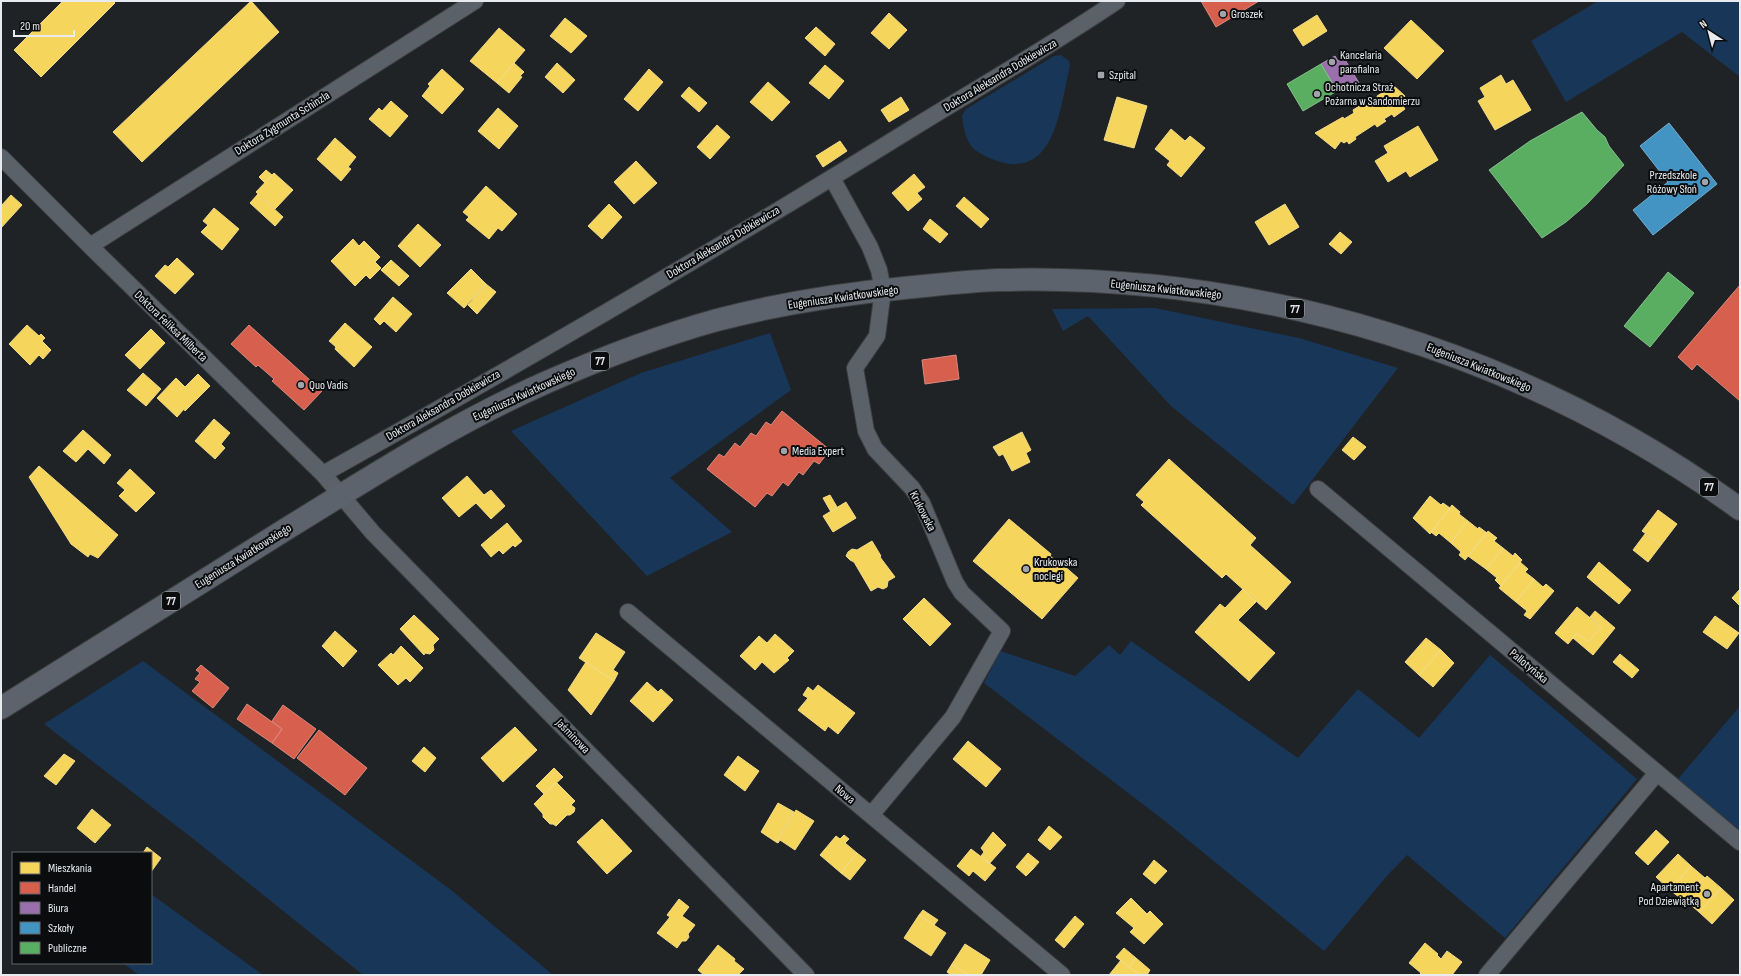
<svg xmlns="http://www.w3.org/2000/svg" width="1741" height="976" viewBox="0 0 1741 976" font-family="'Sofia Sans Condensed',sans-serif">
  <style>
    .green { fill: #183658 }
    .homes { fill: #f6d55c; stroke: #f2db88 }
    .shops { fill: #d6604d; stroke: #db897d }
    .offices { fill: #9970ab; stroke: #b095bf }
    .schools { fill: #4393c3; stroke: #74add0 }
    .public { fill: #5aae61; stroke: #84c08b }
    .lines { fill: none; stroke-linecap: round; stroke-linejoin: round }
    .street-casing { stroke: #3d3f41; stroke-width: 18 }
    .primary-casing { stroke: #3d3f41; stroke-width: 24 }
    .street { stroke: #5b6169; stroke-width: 16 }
    .primary { stroke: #5c636c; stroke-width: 22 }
    .poi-dot { fill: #a1a4a8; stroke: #0a0c0e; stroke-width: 1.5 }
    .labels { text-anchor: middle; stroke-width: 4; stroke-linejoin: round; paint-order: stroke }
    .shield { fill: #0a0c0e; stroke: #a5a7ab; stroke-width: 1 }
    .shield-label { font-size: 11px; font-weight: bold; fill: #e7eaee }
    .poi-label { font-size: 12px; fill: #e7eaee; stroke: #0a0c0e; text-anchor: start }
    .street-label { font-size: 12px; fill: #e7eaee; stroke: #0a0c0e }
  </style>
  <rect width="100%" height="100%" fill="#202326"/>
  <path class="green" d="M1598,1H1740V77L1682,32L1566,102L1531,41Z
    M1061,55L1069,61L1070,66C1064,90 1059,132 1043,150C1028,169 1007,166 987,157C982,154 976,152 972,147C965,138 963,125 962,115L966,109L1054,56Z
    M1155,308L1299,338L1398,368L1293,505L1171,406L1088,316L1063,331L1052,309Z
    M770,333L791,390L670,478L732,532L647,576L511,431L641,373Z
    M1131,641L1298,758L1358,689L1419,738L1490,655L1637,779L1505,938L1407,855L1386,877L1324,951L1161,818L984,683L1000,651L1075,676L1109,645L1120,655Z
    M143,661L451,890L553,975H363L196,841L44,724Z
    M1740,706V830L1678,779Z
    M151,894L263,975H139L123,963H151Z"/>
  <path class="homes" d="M63,1H113L115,3L41,77L14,50Z
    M251,1L279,32L142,162L113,132Z
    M889,13L907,30L889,49L871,33Z
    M1317,15L1327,31L1303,46L1293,30Z
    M565,18L587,36L571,53L550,36Z
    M1411,20L1444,51L1417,79L1384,48Z
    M816,27L835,44L825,56L805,38Z
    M499,28L525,50L497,83L470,61Z
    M514,63L524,72L520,76L522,77L509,93L497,83Z
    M557,63L575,80L563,93L545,77Z
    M825,65L844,81L829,99L809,83Z
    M442,69L464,89L442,114L422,96L430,86L428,84Z
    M649,69L663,82L638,111L624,99Z
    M1501,75L1506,84L1513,80L1531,110L1495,130L1478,101L1485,97L1480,88Z
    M768,82L790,102L772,121L750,102Z
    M1394,86L1405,96L1400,102L1405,109L1394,117L1392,114L1384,119L1386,121L1377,127L1375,124L1355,137L1356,139L1349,144L1347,141L1344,143L1341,141L1335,149L1315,133L1343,117L1344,119L1354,113L1353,110L1364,103L1366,106L1378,99L1377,96Z
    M689,87L707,103L699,112L681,96Z
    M901,97L909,110L889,122L881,110Z
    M1117,97L1147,106L1134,148L1104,140Z
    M391,101L408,116L390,137L369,119L379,108L382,111Z
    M498,108L518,126L499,149L478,131Z
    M717,125L730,137L710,159L697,147Z
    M1418,126L1438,160L1410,177L1406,171L1388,182L1375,161L1388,153L1384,146Z
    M1171,129L1185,141L1190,136L1205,148L1181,177L1167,165L1170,161L1155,149Z
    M335,138L356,157L348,167L351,169L341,181L317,159Z
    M840,141L847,151L823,167L816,156Z
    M636,161L657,183L634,204L614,182Z
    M266,170L272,175L265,183L259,177Z
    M274,173L293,190L275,209L256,192Z
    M914,174L925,187L917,193L922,199L908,211L892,193Z
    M486,186L517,214L502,231L498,228L489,239L466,220L469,217L463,212Z
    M258,194L283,217L275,226L250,203Z
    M11,195L22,205L1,228V206Z
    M964,197L989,219L981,228L956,206Z
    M609,204L622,217L602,239L588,226Z
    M1285,204L1299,227L1269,245L1255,222Z
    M214,208L239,229L222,250L201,232L208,225L203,221Z
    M930,219L948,234L940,243L923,229Z
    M418,224L441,245L420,267L398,246Z
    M1340,232L1352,242L1341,254L1329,244Z
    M353,239L359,246L364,241L380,257L375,262L381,268L370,279L366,275L355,286L331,261Z
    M177,258L194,274L175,294L155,276L165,265L168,267Z
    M391,260L409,276L399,286L381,270Z
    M471,269L486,284L464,308L447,293Z
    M486,284L496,292L477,314L468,305Z
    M393,297L412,314L396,332L384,321L380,325L374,319Z
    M345,323L372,347L354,367L335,349L336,347L329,341Z
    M27,325L39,336L41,334L45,338L42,341L51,350L43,359L39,355L30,365L9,344Z
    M151,329L165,343L140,369L125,355Z
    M143,373L161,389L146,406L127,390Z
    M198,374L210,386L185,411L184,409L177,417L157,398L176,378L185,387Z
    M214,419L230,433L221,444L225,448L215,459L195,441Z
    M83,430L111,455L104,464L88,449L76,462L63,451Z
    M1022,432L1031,450L1026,453L1030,462L1012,471L1003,454L999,456L993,447Z
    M1353,437L1366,447L1354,460L1342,450Z
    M1169,459L1256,538L1250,545L1291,582L1266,610L1226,574L1222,578L1141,505L1144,502L1136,495Z
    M39,466L118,535L98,558L90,554L88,557L71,544L29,477Z
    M130,469L155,493L136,512L119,496L125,490L117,483Z
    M467,476L484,495L491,490L505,506L491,519L476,503L459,517L442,498Z
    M830,495L837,507L831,512L823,498Z
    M1430,496L1441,505L1443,503L1450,508L1430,534L1413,518Z
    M846,502L856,518L833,532L823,516Z
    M1452,505L1460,512L1459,514L1468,521L1451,543L1439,533L1436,536L1431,532Z
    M1658,510L1677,524L1661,545L1642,531Z
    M1009,519L1051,554L1050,556L1055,560L1056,559L1078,578L1042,619L973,561Z
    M1468,521L1478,529L1479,527L1487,533L1465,560L1459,555L1461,552L1451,543Z
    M507,523L522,541L515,547L513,545L503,554L499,550L491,557L481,545Z
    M1488,531L1497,538L1494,541L1503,548L1486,569L1468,556Z
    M1645,534L1661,545L1648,562L1633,550Z
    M872,541L881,556L880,557L895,577L888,581L887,587L883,589L878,587L871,591L854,562L850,560L846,556L848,552L852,549L857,550Z
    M1503,548L1513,556L1515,553L1522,560L1501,586L1495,580L1497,578L1486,569Z
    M1520,562L1528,569L1525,572L1534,579L1516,602L1499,588Z
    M1599,562L1631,590L1619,604L1587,577Z
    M1534,579L1543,587L1546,584L1554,591L1530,619L1524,615L1527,611L1516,602Z
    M1243,589L1256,602L1238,620L1275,653L1249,681L1195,632L1220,604L1225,608Z
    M1740,589V606L1732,598Z
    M924,598L951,624L930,646L903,619Z
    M1577,607L1601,627L1588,642L1577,633L1568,644L1555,633Z
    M1595,611L1615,628L1593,655L1573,638L1577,633L1588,642L1601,627L1590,617Z
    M414,615L439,639L433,645L434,650L430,654L425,653L424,655L400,629Z
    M1715,616L1739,633L1727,649L1703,632Z
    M335,631L357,651L343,667L322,646Z
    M596,633L625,652L613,670L618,673L614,681L579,658Z
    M775,634L794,651L787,658L789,660L774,673L762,662L755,670L740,656L759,636L767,643Z
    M1426,638L1441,650L1419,675L1405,662Z
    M401,646L423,668L410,682L406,678L398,685L378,665L391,653L393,655Z
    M1441,650L1454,663L1433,687L1419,675Z
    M1620,654L1639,670L1632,678L1613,662Z
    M586,662L614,681L591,715L568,690Z
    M647,682L658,692L661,689L673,700L653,722L630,701Z
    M818,685L855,713L838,734L828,726L825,731L798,710L808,698L803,695L808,687L813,691Z
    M515,727L537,750L503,782L481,758Z
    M968,741L1001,769L986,787L953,759Z
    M424,747L436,758L425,772L412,761Z
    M64,754L75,761L56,785L44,776Z
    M738,756L759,771L745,791L724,775Z
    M554,768L563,777L544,794L536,786Z
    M556,782L575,801L571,805L575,808L574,812L570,815H567L556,826L553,824H550L543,817V814L534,804Z
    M778,803L794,812L776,842L761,832Z
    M92,809L111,825L95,843L77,828Z
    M796,810L814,821L795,850L780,840L778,843L776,842Z
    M602,819L632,851L607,874L577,842Z
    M1049,826L1062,837L1050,850L1038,840Z
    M1656,830L1669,842L1648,865L1635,853Z
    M993,832L1006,845L989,864L981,856L984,852L981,848Z
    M844,835L849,839L845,843L857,853L841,873L820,855L836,836L840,839Z
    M147,847L161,858L151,872V853H143Z
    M971,849L996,868L985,881L973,871L969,876L957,866Z
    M857,853L866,860L850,880L841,873Z
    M1028,853L1039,862L1033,869L1022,860Z
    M1678,854L1691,866L1670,890L1656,877Z
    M1022,860L1033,869L1026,876L1016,867Z
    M1154,860L1167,871L1155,884L1143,874Z
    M1691,866L1705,878L1684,901L1670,890Z
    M1707,876L1721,888L1699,912L1685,900Z
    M1721,888L1734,900L1712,924L1699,912Z
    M1131,898L1147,914L1150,911L1163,924L1144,944L1130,932L1134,928L1116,913Z
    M679,899L689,907L682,916L695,925L688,934L689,937L686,941H682L677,948L657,933L670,917L667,915Z
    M923,910L938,920L934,925L919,915Z
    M919,915L946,933L931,956L904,938Z
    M1075,916L1084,924L1064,948L1055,940Z
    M1425,943L1438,954L1437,955L1441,959L1447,951L1462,962L1452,975H1419L1421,973L1409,963Z
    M965,944L990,960L981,975H968L952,964Z
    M718,945L735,959L734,961L744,969L738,975H704L698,970Z
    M1124,948L1136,958L1129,967L1116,957Z
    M1136,958L1150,970L1147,975H1140L1129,967Z
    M1121,960L1129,967L1140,975H1109Z
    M952,964L968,975H951L947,972Z"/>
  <path class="shops" d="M1201,1H1259L1216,27Z
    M1740,285V401L1697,364L1692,370L1678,357Z
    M249,325L322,391L304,410L272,381L274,379L258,365L256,367L231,344Z
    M956,355L959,379L925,384L922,360Z
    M782,411L830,450L819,464L814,461L803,475L799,472L788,486L783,482L772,496L767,493L755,507L707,469L719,454L724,457L735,443L740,447L751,433L756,436L766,422L771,425Z
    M201,665L229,688L213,708L192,691L200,682L195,679L200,673L196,670Z
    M247,704L282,729L272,743L237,719Z
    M283,705L316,729L294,759L272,743L282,729L272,721Z
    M319,730L367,768L345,795L297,758Z"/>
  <path class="offices" d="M1335,56L1338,61L1344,58L1359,83L1343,92L1341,89L1337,91L1321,64Z"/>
  <path class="schools" d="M1669,123L1717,184L1653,235L1633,210L1668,182L1640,146Z"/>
  <path class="public" d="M1321,64L1337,91L1303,111L1287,84Z
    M1582,112L1597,130L1605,137L1609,146L1624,165L1587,204L1566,222L1542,238L1489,170L1530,141Z
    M1668,272L1694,293L1650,347L1624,326Z"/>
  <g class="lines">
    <g class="street-casing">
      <path id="street" d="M1,157L90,246L323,474L373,533L806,975
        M832,178L870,247L879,270L883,290L877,336L855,368L866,431L875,449L912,488L922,503L955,582L962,593L1002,631L953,717L871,815
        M90,246L475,1
        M323,474C523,362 721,247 916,126C983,85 1052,45 1117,1
        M1318,489L1740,842
        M628,612L1062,975
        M1487,975L1657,773"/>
    </g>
    <g class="primary-casing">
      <path id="primary" d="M1,708C95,649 189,590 283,531C369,478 454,423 547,382C602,358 659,336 717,320C778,304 841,294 904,288C936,285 967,281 999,280C1262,273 1527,354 1740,509"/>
    </g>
    <use href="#street" class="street"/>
    <use href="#primary" class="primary"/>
  </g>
  <g class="poi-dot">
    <circle cx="1223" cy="14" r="4"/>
    <circle cx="1332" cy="62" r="4"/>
    <rect x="1097" y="71" width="8" height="8" rx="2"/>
    <circle cx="1317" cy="94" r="4"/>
    <circle cx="1705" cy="182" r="4"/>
    <circle cx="301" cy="385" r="4"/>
    <circle cx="784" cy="451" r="4"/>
    <circle cx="1026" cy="569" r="4"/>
    <circle cx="1707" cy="894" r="4"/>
  </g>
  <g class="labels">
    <g class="shield">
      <rect x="1286" y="300" width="18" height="18" rx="3"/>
      <rect x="591" y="352" width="18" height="18" rx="3"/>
      <rect x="1700" y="478" width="18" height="18" rx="3"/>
      <rect x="162" y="592" width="18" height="18" rx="3"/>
    </g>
    <g class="shield-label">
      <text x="1295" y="313">77</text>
      <text x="600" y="365">77</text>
      <text x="1709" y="491">77</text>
      <text x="171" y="605">77</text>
    </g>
    <g class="poi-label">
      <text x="1231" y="18">Groszek</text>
      <text x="1340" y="59">Kancelaria<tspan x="1340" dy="14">parafialna</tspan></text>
      <text x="1109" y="79">Szpital</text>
      <text x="1325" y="91">Ochotnicza Straż<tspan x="1325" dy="14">Pożarna w Sandomierzu</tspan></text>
      <text x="1697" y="179" text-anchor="end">Przedszkole<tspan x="1697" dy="14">Różowy Słoń</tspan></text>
      <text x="309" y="389">Quo Vadis</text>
      <text x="792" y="455">Media Expert</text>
      <text x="1034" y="566">Krukowska<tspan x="1034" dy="14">noclegi</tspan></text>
      <text x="1699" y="891" text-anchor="end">Apartament<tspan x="1699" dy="14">Pod Dziewiątką</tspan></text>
    </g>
    <g class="street-label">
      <text transform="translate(1000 75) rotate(-31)" y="4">Doktora Aleksandra Dobkiewicza</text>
      <text transform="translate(282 123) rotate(-32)" y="4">Doktora Zygmunta Schinzla</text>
      <text transform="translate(723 242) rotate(-31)" y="4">Doktora Aleksandra Dobkiewicza</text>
      <text transform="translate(1166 289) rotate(6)" y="4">Eugeniusza Kwiatkowskiego</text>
      <text transform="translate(843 297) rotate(-8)" y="4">Eugeniusza Kwiatkowskiego</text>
      <text transform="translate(171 326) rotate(44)" y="4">Doktora Feliksa Milberta</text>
      <text transform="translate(1479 367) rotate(22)" y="4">Eugeniusza Kwiatkowskiego</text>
      <text transform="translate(524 394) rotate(-25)" y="4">Eugeniusza Kwiatkowskiego</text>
      <text transform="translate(443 405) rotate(-30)" y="4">Doktora Aleksandra Dobkiewicza</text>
      <text transform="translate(923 511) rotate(63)" y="4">Krukowska</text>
      <text transform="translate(243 556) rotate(-32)" y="4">Eugeniusza Kwiatkowskiego</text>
      <text transform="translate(1529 666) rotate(40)" y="4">Pallotyńska</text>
      <text transform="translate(573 736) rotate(46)" y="4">Jaśminowa</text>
      <text transform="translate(845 794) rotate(40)" y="4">Nowa</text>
    </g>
  </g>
  <rect width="1741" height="976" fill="none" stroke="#e7eaee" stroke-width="4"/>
  <rect x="12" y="852" width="140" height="112" fill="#0a0c0e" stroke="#626568"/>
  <rect x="20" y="862" width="20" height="12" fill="#f6d55c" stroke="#626568"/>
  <text x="48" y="872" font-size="12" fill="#e7eaee">Mieszkania</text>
  <rect x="20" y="882" width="20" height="12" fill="#d6604d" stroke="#626568"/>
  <text x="48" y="892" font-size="12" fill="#e7eaee">Handel</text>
  <rect x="20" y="902" width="20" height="12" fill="#9970ab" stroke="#626568"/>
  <text x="48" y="912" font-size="12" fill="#e7eaee">Biura</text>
  <rect x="20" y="922" width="20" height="12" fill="#4393c3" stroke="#626568"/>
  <text x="48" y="932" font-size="12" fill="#e7eaee">Szkoły</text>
  <rect x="20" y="942" width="20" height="12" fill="#5aae61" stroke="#626568"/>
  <text x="48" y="952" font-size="12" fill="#e7eaee">Publiczne</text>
  <g transform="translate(1709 32) rotate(324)" stroke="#0a0c0e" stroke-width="3" paint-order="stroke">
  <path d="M0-3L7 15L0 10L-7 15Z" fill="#e7eaee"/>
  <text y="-6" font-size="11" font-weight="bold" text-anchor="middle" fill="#e7eaee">N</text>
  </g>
  <path d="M14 30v6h60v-6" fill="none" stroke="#e7eaee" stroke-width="2"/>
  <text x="20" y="30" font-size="12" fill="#e7eaee" stroke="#0a0c0e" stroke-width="3" paint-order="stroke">20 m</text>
</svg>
